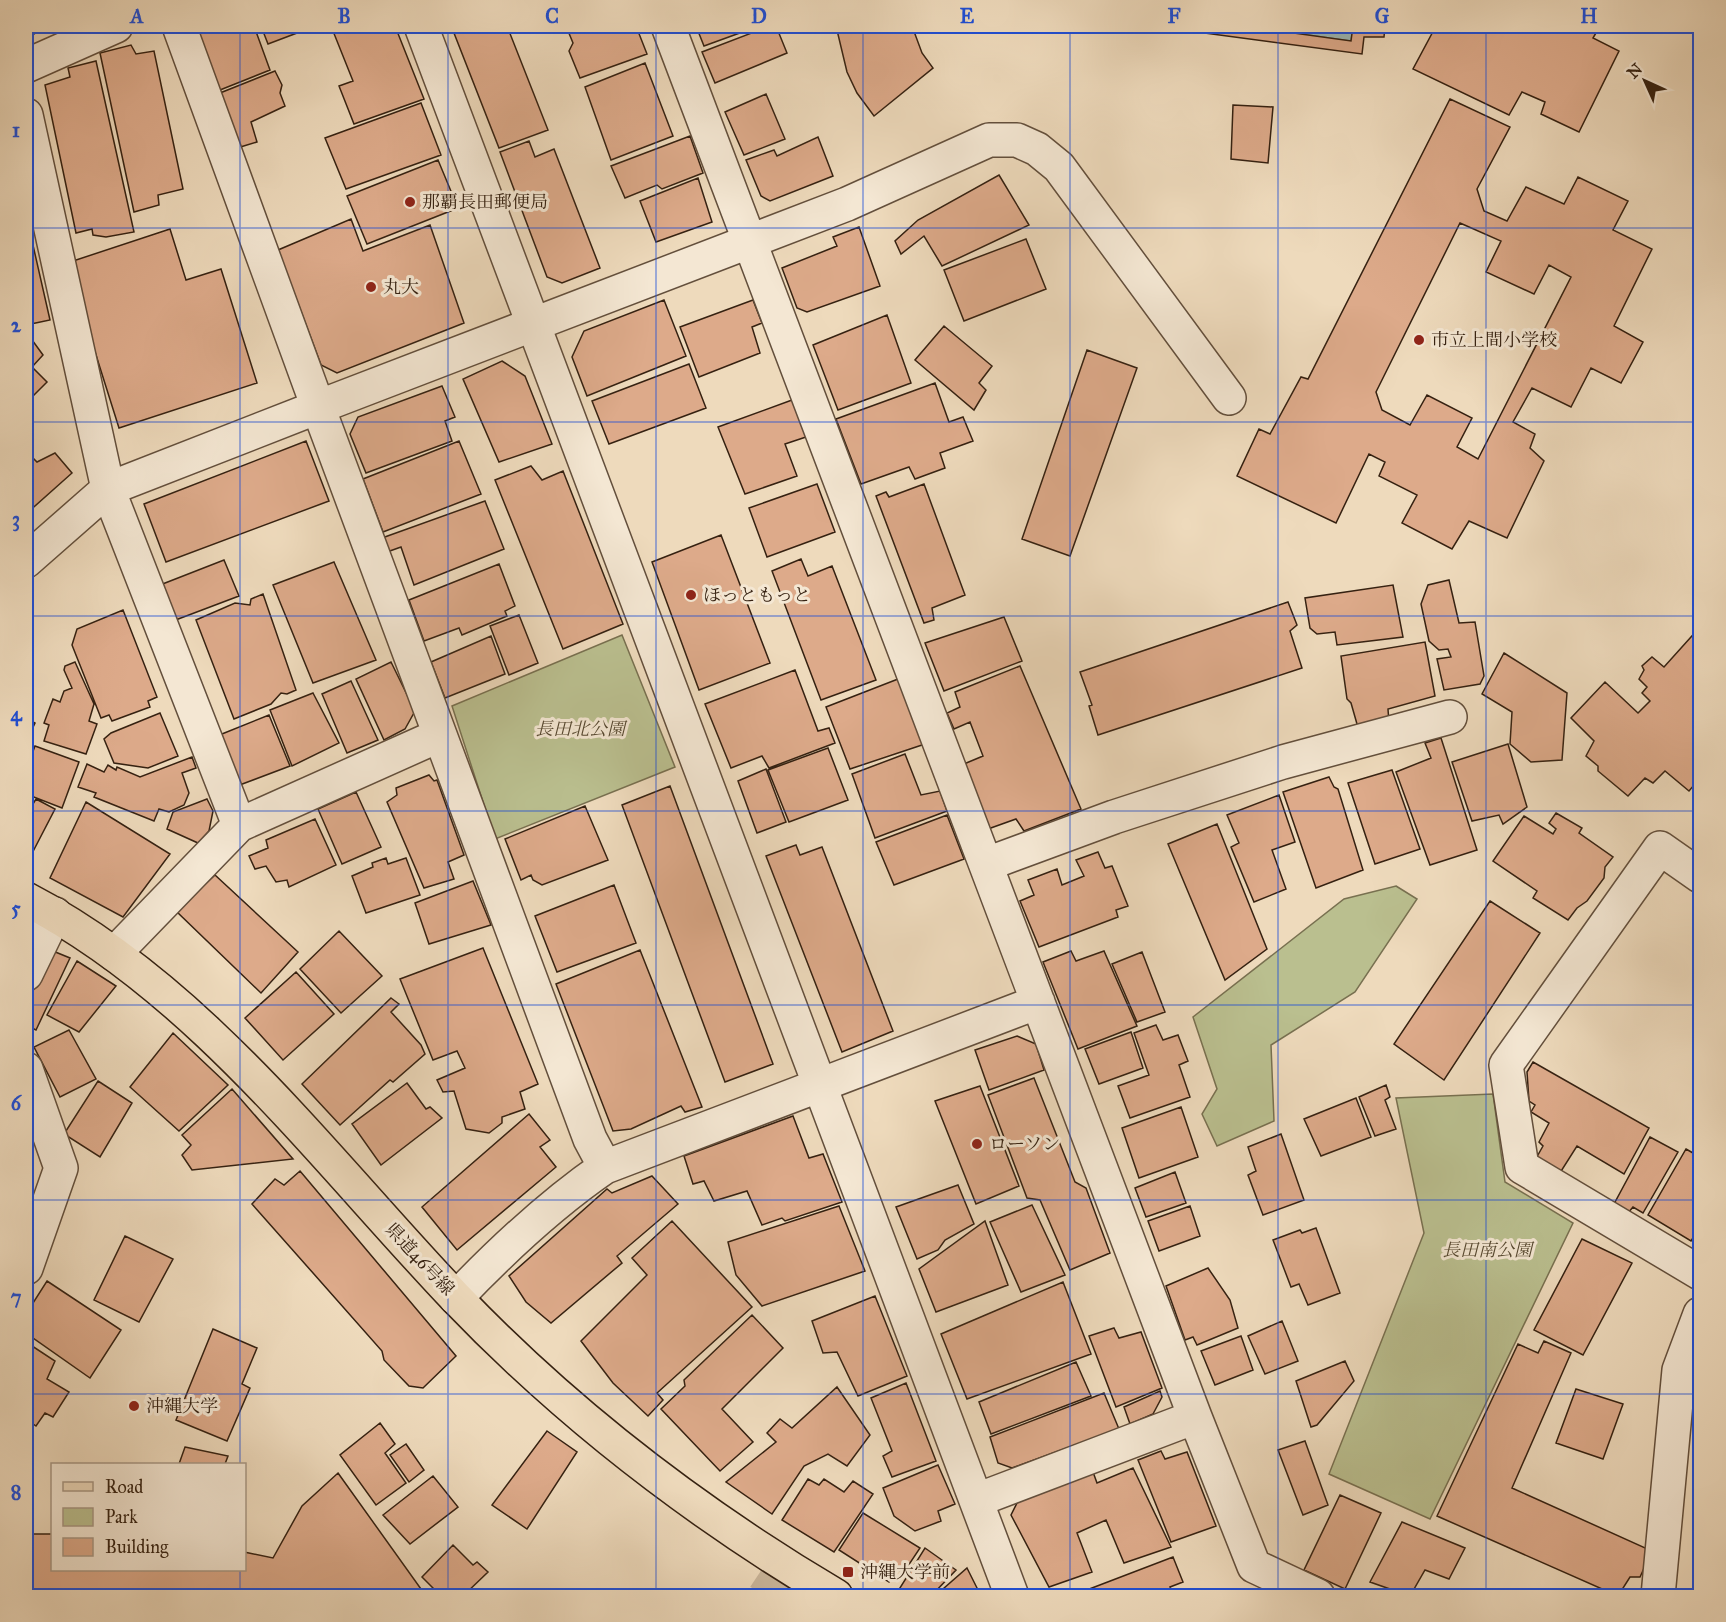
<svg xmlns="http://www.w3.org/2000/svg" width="1726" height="1622" viewBox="0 0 1726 1622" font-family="'IM FELL Great Primer','Noto Serif JP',serif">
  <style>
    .green { fill: #babf8f; stroke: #787050; stroke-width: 1.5 }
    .water { fill: #9bb9b8; stroke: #727c75; stroke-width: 1.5 }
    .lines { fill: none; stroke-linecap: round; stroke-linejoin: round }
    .shore { stroke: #686d64; stroke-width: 1.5 }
    .building { fill: #ddaa8a; stroke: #352111; stroke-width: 1.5; fill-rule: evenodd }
    .minor-tunnel { stroke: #c9b59a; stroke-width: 33; stroke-dasharray: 33 16; stroke-linecap: butt }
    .minor-casing { stroke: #634f3c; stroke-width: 36 }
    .major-casing { stroke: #352111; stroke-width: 36 }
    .minor { stroke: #f4e7d3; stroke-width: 33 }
    .major { stroke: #eedabc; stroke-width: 33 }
    .grid { fill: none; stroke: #1d4ed8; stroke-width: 1.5; stroke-opacity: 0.55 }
    .poi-dot { fill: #8f2418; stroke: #f4e7d3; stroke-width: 2 }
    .labels { text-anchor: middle; stroke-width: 6; stroke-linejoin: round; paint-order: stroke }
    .poi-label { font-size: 18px; fill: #352111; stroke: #f4e7d3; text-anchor: start }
    .park-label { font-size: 18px; font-style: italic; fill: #564830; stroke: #f4e7d3 }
    .street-label { font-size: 18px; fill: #352111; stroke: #f4e7d3 }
    .neatline { fill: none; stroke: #1d4ed8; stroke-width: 2 }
    .grid-label { font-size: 20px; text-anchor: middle; font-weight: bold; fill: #1d4ed8 }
  </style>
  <rect width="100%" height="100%" fill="#eedabc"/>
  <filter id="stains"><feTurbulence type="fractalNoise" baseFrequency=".00333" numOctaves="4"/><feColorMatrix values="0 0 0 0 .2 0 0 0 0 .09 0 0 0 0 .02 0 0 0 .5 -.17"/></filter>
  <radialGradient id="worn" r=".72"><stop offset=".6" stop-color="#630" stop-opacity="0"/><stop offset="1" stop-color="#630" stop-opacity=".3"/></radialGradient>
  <path class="green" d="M622,635L675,767L495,839L452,706Z
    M1396,886L1417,899L1355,992L1271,1045L1274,1121L1217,1146L1202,1114L1217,1089L1193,1017L1344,899Z
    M1493,1094L1505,1182L1573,1223L1430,1519L1329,1474L1424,1233L1396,1098Z"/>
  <path class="water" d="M1243,26H1353L1351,41Z"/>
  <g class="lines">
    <path class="shore" d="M1286,26L1343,33L1347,26"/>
  </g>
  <path class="building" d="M26,26H47L26,39Z
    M208,26H254L270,70L215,92L193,32Z
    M261,26H294L297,33L268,44Z
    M331,26H395L424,99L354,124L339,86L353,81Z
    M459,26H507L548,130L499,148L454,33Z
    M566,26H636L647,54L580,78L569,51L573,43Z
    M696,26H759L704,46Z
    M770,26H776L787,53L715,83L702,52Z
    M836,26H912L922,53L933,68L874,116L857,93L847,72Z
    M1152,26H1243L1351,41L1353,26H1385L1384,37H1364L1362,54Z
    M1436,26H1600L1593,38L1619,51L1579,132L1541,114L1545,102L1522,92L1509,115L1413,69Z
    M131,45L136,54L154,51L183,189L158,195L159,205L134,212L100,53Z
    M96,61L134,232L106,237L93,235L92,229L76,233L45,85L70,77L68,68Z
    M645,63L673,136L611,160L585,87Z
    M275,71L282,85L280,93L285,106L251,122L257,142L237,148L215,95Z
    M766,94L785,139L744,155L725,112Z
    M1450,99L1510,127L1477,189L1484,211L1507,221L1526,187L1564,204L1578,177L1628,201L1613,230L1652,249L1614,326L1643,342L1621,383L1591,368L1571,407L1532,388L1513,422L1535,434L1530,448L1544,461L1507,538L1469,521L1452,549L1402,523L1417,495L1379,476L1385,462L1369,454L1336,523L1237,476L1259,429L1270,434L1301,377L1308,379ZM1460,223L1501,241L1486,272L1534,294L1549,265L1571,277L1478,459L1457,447L1472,418L1427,395L1410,425L1382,410L1376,392Z
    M421,103L441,155L346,189L325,138Z
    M1233,105L1273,107L1268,163L1231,159Z
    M690,136L703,173L662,189L657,185L625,198L611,166Z
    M818,137L833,176L770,201L761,196L746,160L774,150L777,156Z
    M529,141L535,157L554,149L600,268L562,283L547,277L500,152Z
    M438,160L458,208L367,244L347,196Z
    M999,175L1029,225L942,266L924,236L901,254L895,241L918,220Z
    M698,178L712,222L656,242L640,201Z
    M351,219L363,251L430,225L464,323L337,373L321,365L278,250Z
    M859,227L880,286L807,312L797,308L782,268L837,246L833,237Z
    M170,229L186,280L221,269L257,383L119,428L67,263Z
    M30,232L50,320L26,325V233Z
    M1026,239L1046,289L964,321L944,270Z
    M664,300L686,356L587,396L572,357L584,331Z
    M753,300L762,323L752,327L760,353L699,377L680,327Z
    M887,315L911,383L838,410L813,345Z
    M944,326L992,366L979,383L986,390L974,410L915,360Z
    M27,333L43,355L32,367L47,382L26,403Z
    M1087,350L1137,368L1070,556L1022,539Z
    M502,361L525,376L552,444L499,462L463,379Z
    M689,364L706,408L609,444L592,401Z
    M935,383L949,422L963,417L973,441L940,453L945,468L915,479L909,467L861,484L836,419Z
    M442,386L455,417L445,421L452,441L366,473L350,434L358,417Z
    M792,400L806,437L785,444L797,476L745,494L718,427Z
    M306,441L329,501L166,562L144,504Z
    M459,441L481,494L383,532L363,479Z
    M26,451L37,462L55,453L72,473L26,514Z
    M531,466L542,480L563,471L623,624L563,649L495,480Z
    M817,484L835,532L767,557L749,508Z
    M924,484L965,595L932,608L934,620L924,623L876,496L886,492L889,497Z
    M485,501L504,549L414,585L401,547L387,552L382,538Z
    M721,535L770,663L699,690L652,562Z
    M801,559L808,576L832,566L876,680L821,700L772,571Z
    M224,560L239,596L173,621L160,585Z
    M334,562L376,660L313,683L273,585Z
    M499,564L515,606L505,611L507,616L462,635L459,628L424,641L409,600Z
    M1449,580L1459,623L1475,622L1484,676L1480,684L1444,690L1437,659L1451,657L1448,649L1439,650L1429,641L1421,604L1428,585Z
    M1393,585L1403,637L1337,645L1335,632L1317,634L1310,628L1305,598Z
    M263,594L296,690L287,694L281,693L271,704L234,719L196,620L235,603L250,605L251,599Z
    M1288,602L1297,625L1290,631L1302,668L1098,735L1089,706L1092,705L1080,672Z
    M123,610L157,697L148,701L150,707L112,721L109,715L101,718L72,645L77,629Z
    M519,615L538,663L509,675L490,626Z
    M1004,617L1022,661L944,691L925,643Z
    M1700,627V778L1689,791L1665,771L1653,783L1645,778L1628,796L1598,771V766L1586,756L1594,741L1571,718L1605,682L1638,713L1650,701L1642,693L1647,687L1639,679L1644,670L1642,666L1652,657L1664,667Z
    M491,636L505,674L445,698L431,662Z
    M1425,642L1435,696L1388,709L1389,723L1359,731L1351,703L1347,699L1341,656Z
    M1504,653L1567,693L1562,760L1531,762L1510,744L1512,712L1482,694Z
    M75,662L94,704L89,721L97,724L86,754L44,741L49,725L44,723L53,699L60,702L64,691L72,688L64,670L65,666Z
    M391,662L415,711L405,729L384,740L356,679Z
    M1020,666L1081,809L1024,831L1016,819L988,829L964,764L983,756L970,722L954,729L947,713L960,707L955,692Z
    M795,670L818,731L829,728L835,743L769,768L762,756L731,768L705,704Z
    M898,679L925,744L850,769L826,707Z
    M351,681L378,740L347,753L322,694Z
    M313,693L339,743L292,766L270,710Z
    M160,713L178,756L148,768L114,763L104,739L111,733Z
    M269,715L290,766L237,786L217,736Z
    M26,718L35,723L26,742Z
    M1441,738L1477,850L1430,865L1396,772L1431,758L1425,743Z
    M1508,744L1527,807L1503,824L1499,815L1472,821L1452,762Z
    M35,746L79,762L62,808L26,794V770Z
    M828,748L848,800L789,822L768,770Z
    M905,754L921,795L940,791L947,811L875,838L852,774Z
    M192,757L196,768L182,773L189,793L184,805L169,812L159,809L154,821L94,797L96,793L78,787L87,764L104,772L108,765L116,770L117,767L140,777Z
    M766,769L786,822L757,833L738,781Z
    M1392,770L1420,849L1375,864L1348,783Z
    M429,775L434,781L437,780L464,855L448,862L454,879L424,888L387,802L397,795L396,788Z
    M1329,777L1334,787L1338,789L1363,870L1316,888L1283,792Z
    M670,786L773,1064L725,1082L622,805Z
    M356,792L381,847L342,864L318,809Z
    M1279,795L1295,842L1272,850L1286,889L1254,902L1231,847L1239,843L1227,815Z
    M36,799L55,809L26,865V811L28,812Z
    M207,799L213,811L209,831L198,843L167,829L173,812Z
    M86,802L170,854L123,917L50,878Z
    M585,806L608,860L542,885L533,880L531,875L521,880L505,839Z
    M1556,813L1582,828L1579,833L1613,857L1605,867L1604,878L1587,901L1577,908L1568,920L1533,898L1537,891L1493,861L1524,816L1553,834L1556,829L1549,823Z
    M947,815L964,859L894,885L876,842Z
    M315,819L336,865L289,887L287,880L276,882L266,866L255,869L249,856L268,848L266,840Z
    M1217,824L1267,949L1225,980L1168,844Z
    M796,845L800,855L822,847L893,1031L842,1052L766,856Z
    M1098,852L1105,868L1112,866L1128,906L1116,910L1118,917L1039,947L1020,901L1034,895L1028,880L1057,869L1062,885L1084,876L1076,860Z
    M386,858L388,864L406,858L420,895L366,913L352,876L373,867L372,863Z
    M215,875L298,952L261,993L176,911Z
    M473,881L491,925L429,944L415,903Z
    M614,885L636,943L557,972L535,916Z
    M1490,901L1540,933L1444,1080L1394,1044Z
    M339,931L382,976L341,1013L300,969Z
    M483,948L538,1084L520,1092L525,1109L502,1117V1123L489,1133L466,1129L454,1091L443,1092L437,1080L465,1068L457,1051L433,1060L400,979Z
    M48,949L70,958L36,1030L26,1025V1000Z
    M640,950L702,1107L685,1112L681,1106L631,1129L613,1131L556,984Z
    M1071,951L1076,961L1104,951L1137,1026L1078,1049L1043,962Z
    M1142,952L1165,1012L1137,1022L1112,964Z
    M77,961L116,986L79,1032L47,1015Z
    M296,972L334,1014L283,1060L245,1018Z
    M391,998L399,1004L391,1012L421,1045L425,1054L393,1082L390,1080L340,1125L302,1084Z
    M1156,1025L1163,1040L1178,1035L1188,1061L1179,1065L1190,1097L1130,1118L1118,1086L1149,1075L1134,1033Z
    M69,1030L96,1079L60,1097L34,1047Z
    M1131,1032L1143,1068L1099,1084L1085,1049Z
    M173,1033L228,1085L179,1131L130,1087Z
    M1017,1036L1036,1044L1044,1070L989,1090L975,1050Z
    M1533,1062L1649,1128L1624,1174L1577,1146L1558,1176L1534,1162L1543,1146L1539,1142L1549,1123L1531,1112L1535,1105L1529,1101L1527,1072Z
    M1034,1078L1075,1182L1086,1188L1110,1253L1070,1270L1040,1200L1027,1198L988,1095Z
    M98,1081L132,1103L100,1157L64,1134Z
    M407,1083L426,1109L430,1107L442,1118L381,1165L352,1124Z
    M1386,1085L1390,1097L1385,1100L1396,1129L1375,1136L1359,1097Z
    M980,1086L1019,1186L976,1204L935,1101Z
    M232,1089L293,1159L192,1170L182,1155L191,1145L182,1135Z
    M1356,1098L1371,1137L1321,1156L1304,1119Z
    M1181,1107L1198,1157L1139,1178L1122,1128Z
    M529,1114L550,1140L540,1147L556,1167L457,1250L422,1207Z
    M793,1116L809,1158L823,1154L842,1202L785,1221L782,1218L762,1225L747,1191L714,1201L704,1181L693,1184L684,1156Z
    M1281,1134L1304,1200L1263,1215L1248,1175L1256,1171L1248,1147Z
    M1650,1137L1678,1152L1643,1213L1633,1207L1628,1213L1614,1204Z
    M1686,1149L1700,1157V1227L1691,1241L1648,1215Z
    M300,1171L456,1356L423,1388L409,1386L384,1360L382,1351L252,1204L275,1179L284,1185Z
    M1175,1172L1186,1203L1146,1217L1135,1188Z
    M652,1176L678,1204L617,1256L622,1263L551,1323L526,1302L509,1276L607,1189L612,1193Z
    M958,1185L974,1224L945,1240L938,1250L917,1259L896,1207Z
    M1032,1205L1065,1275L1021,1292L990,1222Z
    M839,1206L865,1271L762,1306L736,1275L728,1242Z
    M1190,1206L1200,1236L1159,1251L1148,1221Z
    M672,1221L752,1307L657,1393L663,1400L648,1416L613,1383L581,1341L647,1275L632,1258Z
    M985,1221L1008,1285L936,1312L919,1269Z
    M1316,1228L1340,1293L1308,1305L1299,1284L1291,1287L1273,1240L1300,1230L1302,1233Z
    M125,1236L173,1259L139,1322L94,1300Z
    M1582,1239L1632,1263L1583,1355L1534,1330Z
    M1208,1268L1230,1300L1238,1328L1197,1345L1193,1337L1185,1340L1166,1286Z
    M47,1281L121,1330L90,1378L26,1333V1314Z
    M1063,1282L1091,1354L967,1399L941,1334Z
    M875,1296L907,1376L858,1396L837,1352L823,1353L812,1321Z
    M752,1315L783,1348L722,1409L753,1442L720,1471L661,1409L685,1386L684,1380Z
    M1282,1321L1298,1361L1265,1374L1248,1336Z
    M1114,1328L1119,1338L1141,1332L1162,1388L1116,1407L1089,1336Z
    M213,1329L257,1348L242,1384L250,1388L227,1441L176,1420Z
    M1241,1336L1253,1370L1215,1385L1201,1351Z
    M1544,1341L1571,1353L1512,1488L1652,1551L1640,1577H1630L1618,1596L1437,1516L1518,1344L1538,1353Z
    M26,1342L55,1361L47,1379L69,1392L53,1417L45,1413L36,1426L26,1419Z
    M1345,1361L1354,1381L1317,1425L1311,1427L1296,1381Z
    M1076,1362L1091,1396L991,1434L979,1402Z
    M906,1383L936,1461L892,1477L883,1456L892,1451L871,1398Z
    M837,1387L870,1435L847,1466L828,1454L804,1466L772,1514L726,1482L776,1442L767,1433L780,1419L792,1428Z
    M1576,1389L1623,1404L1603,1459L1556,1443Z
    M1160,1391L1162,1397L1153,1414L1130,1424L1124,1407Z
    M1104,1393L1119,1429L1012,1468L998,1463L990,1437Z
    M380,1423L395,1444L385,1453L406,1483L376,1505L340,1455Z
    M547,1431L577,1452L527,1529L492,1505Z
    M1305,1441L1328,1505L1303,1515L1278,1450Z
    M406,1444L424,1470L409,1482L390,1455Z
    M185,1447L228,1456L225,1464H179Z
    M1161,1451L1165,1459L1187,1452L1216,1526L1171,1542L1138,1460Z
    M938,1465L955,1504L938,1511L941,1521L915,1531L894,1516L883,1488Z
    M1133,1468L1171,1547L1124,1563L1106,1520L1077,1533L1092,1572L1049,1587L1011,1515L1020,1497L1093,1472L1097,1483Z
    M338,1473L426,1596H26V1534H52V1570H244V1552L273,1558L302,1506Z
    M433,1476L458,1507L410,1544L383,1515Z
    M808,1479L819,1485L824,1479L844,1492L853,1481L873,1494L834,1552L782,1520Z
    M1340,1495L1381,1513L1345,1589L1304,1570Z
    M863,1513L920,1548L904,1572L897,1570L889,1582L839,1550Z
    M1402,1522L1465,1548L1449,1579L1425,1570L1410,1596L1370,1582Z
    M453,1545L473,1565L477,1562L488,1572L463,1596H441L422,1577Z
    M925,1548L956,1570L931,1596H905L898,1591Z
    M1173,1557L1183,1582L1170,1587L1174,1596H1071Z
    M967,1568L981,1596H935Z"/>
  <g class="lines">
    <path class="minor-tunnel" d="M764,1596L784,1566"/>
    <g class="minor-casing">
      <path id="minor" d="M179,26L318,407L847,204L989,140H1017L1037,149L1059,167L1229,398
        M421,26L1012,1596
        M668,26L1195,1417L1254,1566L1318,1596
        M26,66L116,26
        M26,115L108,489L318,407L440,735L239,825
        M26,561L108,489L239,825L114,954
        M440,735L590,1139L605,1167
        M987,864L1114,817L1283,762L1450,717
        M1700,876L1660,848L1506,1065L1522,1167L1700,1273
        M26,974L55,914
        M26,1069L61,1168L26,1268
        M456,1298C501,1251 551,1204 605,1167L1038,1002
        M977,1500L1195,1417
        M1658,1596L1679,1370L1700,1314"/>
    </g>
    <g class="major-casing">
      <path id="major" d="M26,899C199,989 323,1158 455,1297C567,1414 696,1513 836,1596"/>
    </g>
    <use href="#minor" class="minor"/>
    <use href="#major" class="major"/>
  </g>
  <path class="grid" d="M240,26V1464M448,26V1596M656,26V1596M863,26V1596M1070,26V1596M1278,26V1596M1486,26V1596M26,228H1700M26,422H1700M26,616H1700M26,811H1700M26,1005H1700M26,1200H1700M26,1394H1700M240,1570V1596"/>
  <g class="poi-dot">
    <circle cx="410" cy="202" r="6"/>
    <circle cx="371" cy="287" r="6"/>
    <circle cx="1419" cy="340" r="6"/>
    <circle cx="691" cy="595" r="6"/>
    <circle cx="977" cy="1144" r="6"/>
    <circle cx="134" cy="1406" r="6"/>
    <rect x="842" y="1566" width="12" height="12" rx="3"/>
  </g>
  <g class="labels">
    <g class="poi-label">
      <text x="422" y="208">那覇長田郵便局</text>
      <text x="383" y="293">丸大</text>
      <text x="1431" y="346">市立上間小学校</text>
      <text x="703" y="601">ほっともっと</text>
      <text x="989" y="1150">ローソン</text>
      <text x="146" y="1412">沖縄大学</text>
      <text x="860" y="1578">沖縄大学前</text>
    </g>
    <g class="park-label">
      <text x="580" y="735">長田北公園</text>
      <text x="1487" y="1256">長田南公園</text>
    </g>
    <g class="street-label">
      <text transform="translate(420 1259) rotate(47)" y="6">県道46号線</text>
    </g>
  </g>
  <rect width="1726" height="1622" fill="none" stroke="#eedabc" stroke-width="66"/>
  <rect x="51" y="1463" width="195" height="108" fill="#f4e7d3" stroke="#a89885" stroke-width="1.5"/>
  <rect x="63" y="1482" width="30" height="9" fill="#eedabc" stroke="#a89885" stroke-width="1.5"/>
  <text x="105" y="1493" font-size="18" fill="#352111">Road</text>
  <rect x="63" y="1508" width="30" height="18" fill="#babf8f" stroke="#a89885" stroke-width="1.5"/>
  <text x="105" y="1523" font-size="18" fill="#352111">Park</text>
  <rect x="63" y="1538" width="30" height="18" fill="#ddaa8a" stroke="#a89885" stroke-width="1.5"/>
  <text x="105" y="1553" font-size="18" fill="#352111">Building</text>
  <g transform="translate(1645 81) rotate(315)" stroke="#f4e7d3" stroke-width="4.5" paint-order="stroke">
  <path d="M0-4.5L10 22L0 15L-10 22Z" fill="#352111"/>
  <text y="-9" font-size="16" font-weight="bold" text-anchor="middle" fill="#352111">N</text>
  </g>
  <rect x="33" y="33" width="1660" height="1556" class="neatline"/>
  <g class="grid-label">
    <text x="137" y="23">A</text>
    <text x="344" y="23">B</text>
    <text x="552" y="23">C</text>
    <text x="759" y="23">D</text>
    <text x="967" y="23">E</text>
    <text x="1174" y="23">F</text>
    <text x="1382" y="23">G</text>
    <text x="1589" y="23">H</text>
    <text x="16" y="137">1</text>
    <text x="16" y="332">2</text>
    <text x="16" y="526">3</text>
    <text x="16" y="721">4</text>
    <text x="16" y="915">5</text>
    <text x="16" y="1110">6</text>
    <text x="16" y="1304">7</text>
    <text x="16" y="1499">8</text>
  </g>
  <rect width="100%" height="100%" filter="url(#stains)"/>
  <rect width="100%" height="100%" fill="url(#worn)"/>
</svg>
